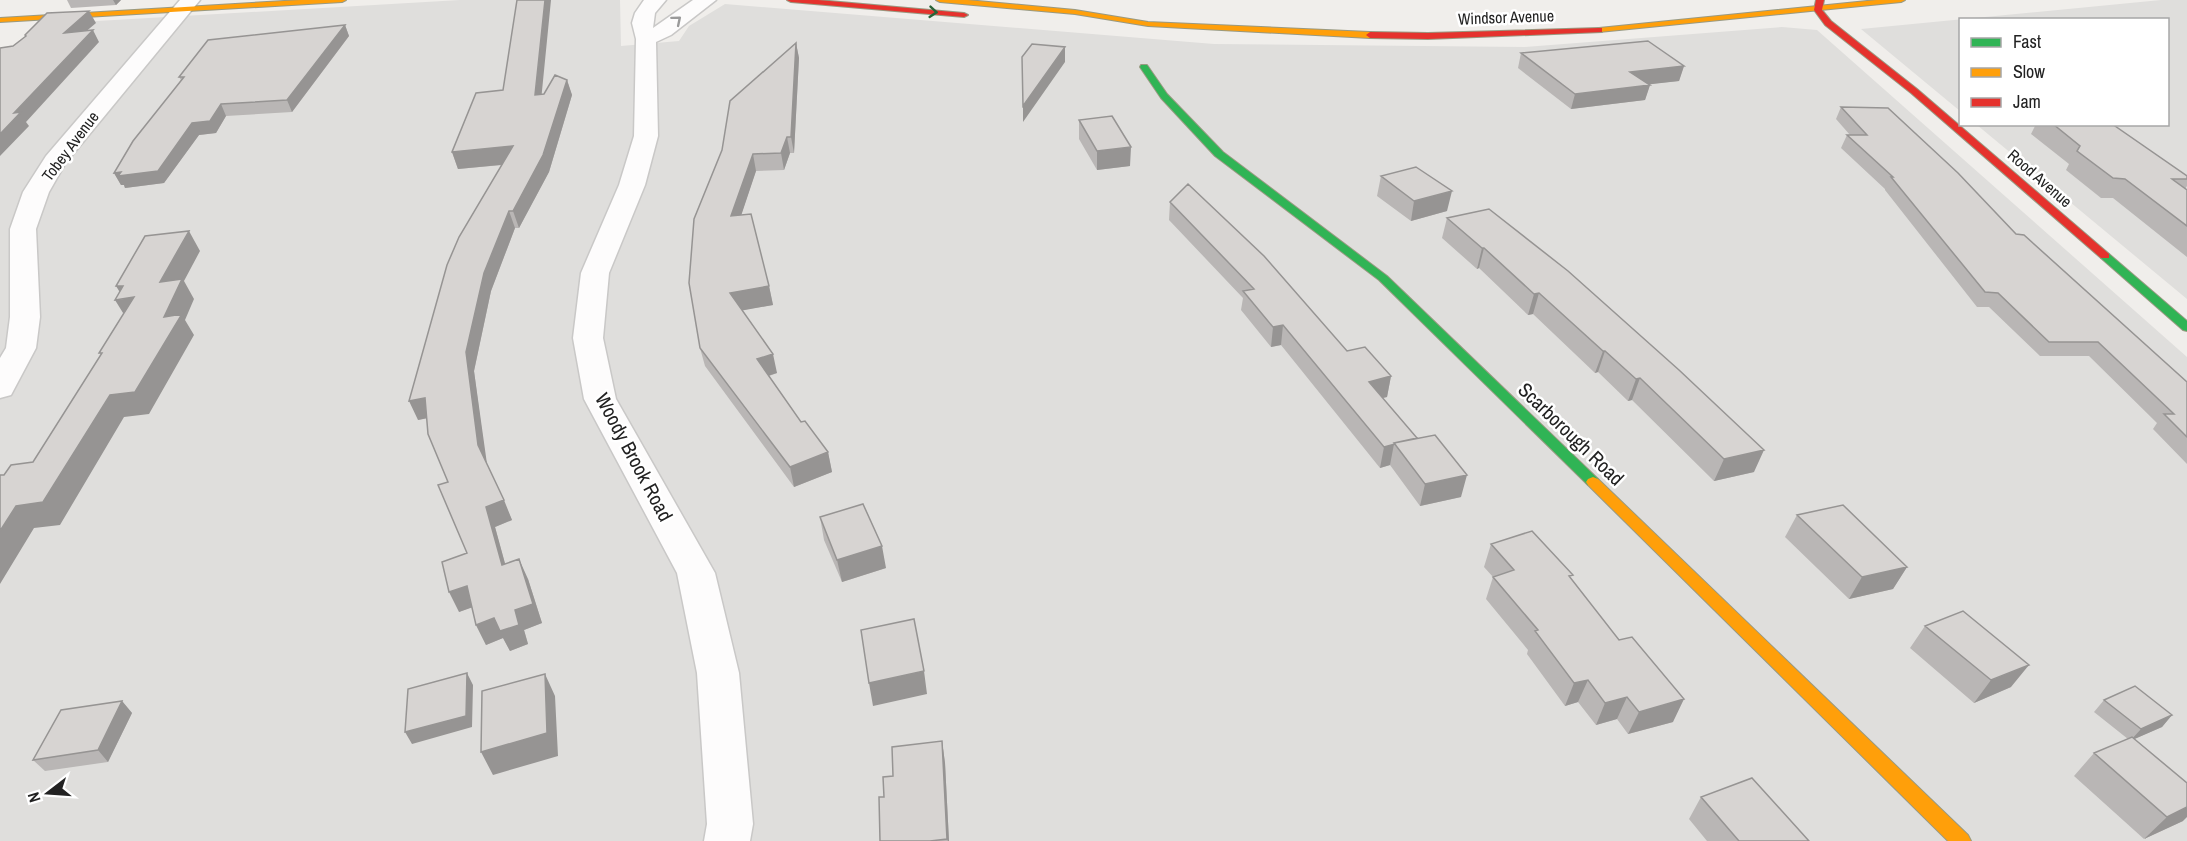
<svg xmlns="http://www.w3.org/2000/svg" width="2187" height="841" viewBox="0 0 2187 841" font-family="'Archivo Narrow',sans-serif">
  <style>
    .residential { fill: #dfdedc }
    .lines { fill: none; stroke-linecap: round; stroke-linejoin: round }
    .street-casing { stroke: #c9c8c7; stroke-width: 3 }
    .fast-casing { stroke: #999a82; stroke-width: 2 }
    .slow-casing { stroke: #999a82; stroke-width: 2 }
    .jam-casing { stroke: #999a82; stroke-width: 2 }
    .street { fill: #fdfcfc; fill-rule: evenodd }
    .fast { fill: #30b455; fill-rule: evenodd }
    .slow { fill: #ff9f0a; fill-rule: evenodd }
    .jam { fill: #e5322d; fill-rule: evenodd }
    .wall { fill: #b9b6b5 }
    .shaded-wall { fill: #969493 }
    .building { fill: #d7d4d2; stroke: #969493; stroke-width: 1.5 }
    .oneway { stroke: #286439 }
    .oneway2 { stroke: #9a9a9a }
    .labels { text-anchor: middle; stroke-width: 5; stroke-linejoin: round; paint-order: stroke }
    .far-street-label { font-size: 16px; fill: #222; stroke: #fff }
    .street-label { font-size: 20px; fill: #222; stroke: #fff }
  </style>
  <rect width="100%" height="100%" fill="#f0eeeb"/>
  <path class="residential" d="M460,0H620L621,46L679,41L689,26L725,4L1214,44L1525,47L1782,27L1817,30L2187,357V841H0V63L46,24Z
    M2161,0H2187V299L1977,125L2168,124V20H1960V111L1861,29Z"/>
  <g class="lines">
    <g class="street-casing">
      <path id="street" d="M180,0H200L65,164L49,192L36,229L40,317L36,348L11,395L0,398V358L6,348L10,317V229L23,192L46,156Z
        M644,0H666L655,13L653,28L693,0H716L671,35L656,42L658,136L645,185L609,273L603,338L616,399L715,573L739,673L753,824L750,841H704L707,824L697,673L677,573L584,399L573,338L581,273L619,185L634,136L636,39L632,23L635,13Z"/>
    </g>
    <g class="fast-casing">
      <path id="fast" d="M1141,65H1147L1167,94L1223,152L1387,276L1598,479L1600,482L1598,485H1588L1379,280L1215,156L1161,98L1140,67Z
        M2105,253L2109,254L2187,321V331L2183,330L2101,258V254Z"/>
    </g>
    <g class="slow-casing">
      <path id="slow" d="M301,0H346L342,2L0,22V18Z
        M936,0H967L1075,10L1148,22L1370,32L1374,35L1370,38L1148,26L1075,14L940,2Z
        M1877,0H1905L1901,2L1599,32L1595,30L1599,28Z
        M1593,477L1598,479L1968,835L1971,841H1948L1588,485L1586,482L1588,479Z"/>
    </g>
    <g class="jam-casing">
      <path id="jam" d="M787,0H818L964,13L968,15L964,17L791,2Z
        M1816,0H1824L1822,10L1831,21L1917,89L2109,254V258H2101L1911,93L1825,25L1814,10Z
        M1599,28H1602V32L1428,39L1370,38L1366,35L1370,32L1428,33Z"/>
    </g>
    <use href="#street" class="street"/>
    <use href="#fast" class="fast"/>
    <use href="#slow" class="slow"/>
    <use href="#jam" class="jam"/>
  </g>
  <path class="wall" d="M67,0H121L116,5L71,8Z
    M345,25L349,36L292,112L226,116L216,133L199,135L164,183L125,188L124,185H121L114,173L181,80L179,77Z
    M796,43L799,58L794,153H790L784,170L756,171L741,215L769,286L773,305L742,310L777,373L769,376L801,422L828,452L832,472L794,487L705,366L700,348L694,219Z
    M1521,53L1684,66L1679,81L1649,84L1650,85L1645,100L1571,109L1518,68Z
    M567,80L572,95L549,172L519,228H515L491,291L474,371L486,463L512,520L495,527L505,564L528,579L542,623L524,630L528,644L510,651L503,638L486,645L476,625L472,607L459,612L467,553L448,482L427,418L418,420L502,165L458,169L452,152L541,94H544Z
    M1841,107L2016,234L2187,382V464L2153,429L2157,423L2089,356H2040L1989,307H1977L1885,190V189L1841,148L1847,135H1850L1836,119Z
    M1079,120L1130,166L1097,170L1079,139Z
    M2036,124H2112L2187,176V186L2185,189L2187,190V257L2113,198H2101L2066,170L2069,164L2031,134Z
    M1381,176L1447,211L1411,221L1377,196Z
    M1170,202L1347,351L1391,376L1387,397L1382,398L1461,497L1420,506L1390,465L1380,468L1281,345L1271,347L1241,310L1243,298L1169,220Z
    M1489,209L1754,472L1714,481L1632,400L1628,401L1598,372L1595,373L1533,314L1528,315L1479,268L1477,269L1442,238L1447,218Z
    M1797,515L1907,567L1893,589L1849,599L1785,537Z
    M820,517L886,568L842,582L824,540Z
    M1491,544L1571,579L1673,722L1628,734L1617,719L1596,725L1578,702L1565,706L1527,654L1528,650L1486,599L1493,577L1484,567Z
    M1925,626L2011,687L1974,703L1910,648Z
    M2104,700L2172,715L2162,727L2134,739L2183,821L2144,839L2074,776L2094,753L2128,739L2094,712Z
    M122,701L132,713L108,762L45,771L33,760Z
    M942,741L945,763L949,841H880L884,797L893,776Z
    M1701,797L1809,841H1707L1689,819Z"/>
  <path class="shaded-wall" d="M113,0H121L116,5Z
    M545,0H551L540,111L535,95Z
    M89,11L96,23L70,45L64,33Z
    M345,25L349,36L292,112L287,100Z
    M93,30L99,42L26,122L29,126L0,156V134L14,113Z
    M796,43L799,58L794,153L791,137Z
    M1065,47V62L1023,122V106Z
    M1684,66L1679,81L1626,87L1630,72Z
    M567,80L572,95L549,172L519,228L513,211Z
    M1650,85L1645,100L1571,109L1575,94Z
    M221,104L226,116L216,133L199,135L164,183L125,188L124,185H121L114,173Z
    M787,137L790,153L784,170L781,153Z
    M513,146L519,163L458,169L452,152Z
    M1131,147L1130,166L1097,170V151Z
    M753,154L756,171L735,234L731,216Z
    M1452,191L1447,211L1411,221L1414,201Z
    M509,211L515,228L491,291L474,371L487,464L478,445L466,352L484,273Z
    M189,231L200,251L184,281L194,299L185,320L194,335L149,414L124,417L60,525L34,528L0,584V531L16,506L110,395L164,317L160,282Z
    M1482,248H1484L1479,268L1477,269Z
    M116,286H123L134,297L128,321L115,300L124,299Z
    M769,286L773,305L734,312L730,293Z
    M1539,293L1533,314L1528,315L1534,294Z
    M1283,325L1281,345L1271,347L1273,327Z
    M1603,351H1605L1598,372L1595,373Z
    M773,354L777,373L761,378L757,359Z
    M1391,376L1387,397L1365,402L1369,382Z
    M1640,378L1632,400L1628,401L1636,379Z
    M425,398L433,417L418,420L409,401Z
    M1394,444L1390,465L1380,468L1384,447Z
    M1764,450L1754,472L1714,481L1724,459Z
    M828,452L832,472L794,487L790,467Z
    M1467,475L1461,497L1420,506L1425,484Z
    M504,500L512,520L495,527L511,585L502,565L486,507Z
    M882,546L886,568L842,582L837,560Z
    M519,559L528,579L542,623L524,630L528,644L510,651L503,638L486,645L476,625L515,610Z
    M1907,567L1893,589L1849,599L1862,577Z
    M467,586L476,606L459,612L449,592Z
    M2029,665L2011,687L1974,703L1991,680Z
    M924,671L927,694L873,706L869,683Z
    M467,673L473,685L472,727L412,744L405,732Z
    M545,674L555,696L558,756L493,775L481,752Z
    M1588,680L1578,702L1565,706L1574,683Z
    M1627,697L1617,719L1596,725L1605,703Z
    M1684,699L1673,722L1628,734L1639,712Z
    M122,701L132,713L108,762L98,750Z
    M2172,715L2162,727L2130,741L2141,729Z
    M942,741L945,763L949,841H948L947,839Z
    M2187,807V817L2183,821L2144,839L2167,817Z"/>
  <path class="building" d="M517,0H545L535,95L544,94L555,75L567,80L543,155L513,211H509L484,273L466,352L478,445L504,500L486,507L502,565L519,559L533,604L515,610L519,625L500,631L494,618L476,625L467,586L449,592L442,562L467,553L438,485L448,482L428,434L425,398L409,401L447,265L459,237L513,146L452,152L476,93L503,90Z
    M89,11L64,33L93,30L14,113L21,112L0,134V48L13,46L26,36L25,35L47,13Z
    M345,25L287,100L221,104L210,121L192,123L158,171L118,176L121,172L114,173L133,141L184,77H179L208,40Z
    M1648,41L1684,66L1630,72L1650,85L1575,94L1521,53Z
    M796,43L791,137H787L781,153L753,154L731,216L751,214L769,286L730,293L773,354L757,359L801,422L805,421L828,452L790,467L700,348L689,283L694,219L722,150L730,101Z
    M1032,44L1065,47L1023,106L1022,57Z
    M1841,107L1888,108L1958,173L2016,234L2024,235L2187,382V437L2164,414H2174L2098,342H2049L1998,293L1985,292L1891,177H1893L1847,135H1867Z
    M1112,116L1131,147L1097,151L1079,120Z
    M2053,124H2112L2187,176V179H2172L2187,190V226L2125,179L2113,178L2077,151L2080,146Z
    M1416,167L1452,191L1414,201L1381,176Z
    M1188,184L1264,256L1347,351L1365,347L1391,376L1369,382L1417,438L1394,443L1395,444L1384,447L1283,325L1273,327L1243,291L1254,289L1170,202Z
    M1489,209L1568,271L1679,370L1764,450L1724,459L1640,378L1636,379L1605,351H1603L1539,293L1534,294L1484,248H1482L1447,218Z
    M189,231L160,282L182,279L164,317L182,314L135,392L110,395L43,502L16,506L0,531V475H4L11,465L33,462L102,353H99L134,297L115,300L123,286H116L145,236Z
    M1435,435L1467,475L1425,484L1394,443Z
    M863,504L882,546L837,560L820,517Z
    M1843,505L1907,567L1862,577L1797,515Z
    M1532,531L1573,575L1569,576L1619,640L1632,637L1684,699L1639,712L1627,697L1605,703L1588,680L1574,683L1535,631L1538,630L1493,577L1514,570L1491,544Z
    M1963,611L2029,665L1991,680L1925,626Z
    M914,619L924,671L869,683L861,630Z
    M467,673L466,716L405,732L408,689Z
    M545,674L547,733L481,752L482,691Z
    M2135,686L2172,715L2141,729L2104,700Z
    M122,701L98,750L33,760L61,710Z
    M2132,737L2187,783V807L2167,817L2094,753Z
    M942,741L947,839L930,841H880L879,797H884L883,777L893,776L892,747Z
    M1752,778L1809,841H1739L1701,797Z"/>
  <defs><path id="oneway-chevron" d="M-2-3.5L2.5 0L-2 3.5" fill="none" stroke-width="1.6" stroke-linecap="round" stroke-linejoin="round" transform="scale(1.5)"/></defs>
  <use class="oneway" href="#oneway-chevron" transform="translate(933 12) rotate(5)"/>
  <use class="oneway2" href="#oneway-chevron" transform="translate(677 20) rotate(-40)"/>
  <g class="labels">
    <g class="far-street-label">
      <text transform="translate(1506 17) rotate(-2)" y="6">Windsor Avenue</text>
      <text transform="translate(70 146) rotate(-53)" y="6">Tobey Avenue</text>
      <text transform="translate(2040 178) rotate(41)" y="6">Rood Avenue</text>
    </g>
    <g class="street-label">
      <text transform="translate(1571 434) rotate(44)" y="7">Scarborough Road</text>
      <text transform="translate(634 457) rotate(62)" y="7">Woody Brook Road</text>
    </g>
  </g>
  <rect x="1959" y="18" width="210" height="108" fill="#ffffff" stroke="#a7a7a7" stroke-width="1.5"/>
  <rect x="1971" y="38" width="30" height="9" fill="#30b455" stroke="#a7a7a7" stroke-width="1.5"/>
  <text x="2013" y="48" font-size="18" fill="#222222">Fast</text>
  <rect x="1971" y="68" width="30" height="9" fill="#ff9f0a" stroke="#a7a7a7" stroke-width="1.5"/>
  <text x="2013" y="78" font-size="18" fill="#222222">Slow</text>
  <rect x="1971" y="98" width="30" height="9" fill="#e5322d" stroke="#a7a7a7" stroke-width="1.5"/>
  <text x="2013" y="108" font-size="18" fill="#222222">Jam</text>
  <g transform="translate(48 793) rotate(253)" stroke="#ffffff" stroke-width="4.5" paint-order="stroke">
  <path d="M0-4.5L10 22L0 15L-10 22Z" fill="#222222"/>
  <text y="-9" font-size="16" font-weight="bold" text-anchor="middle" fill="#222222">N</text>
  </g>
</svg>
